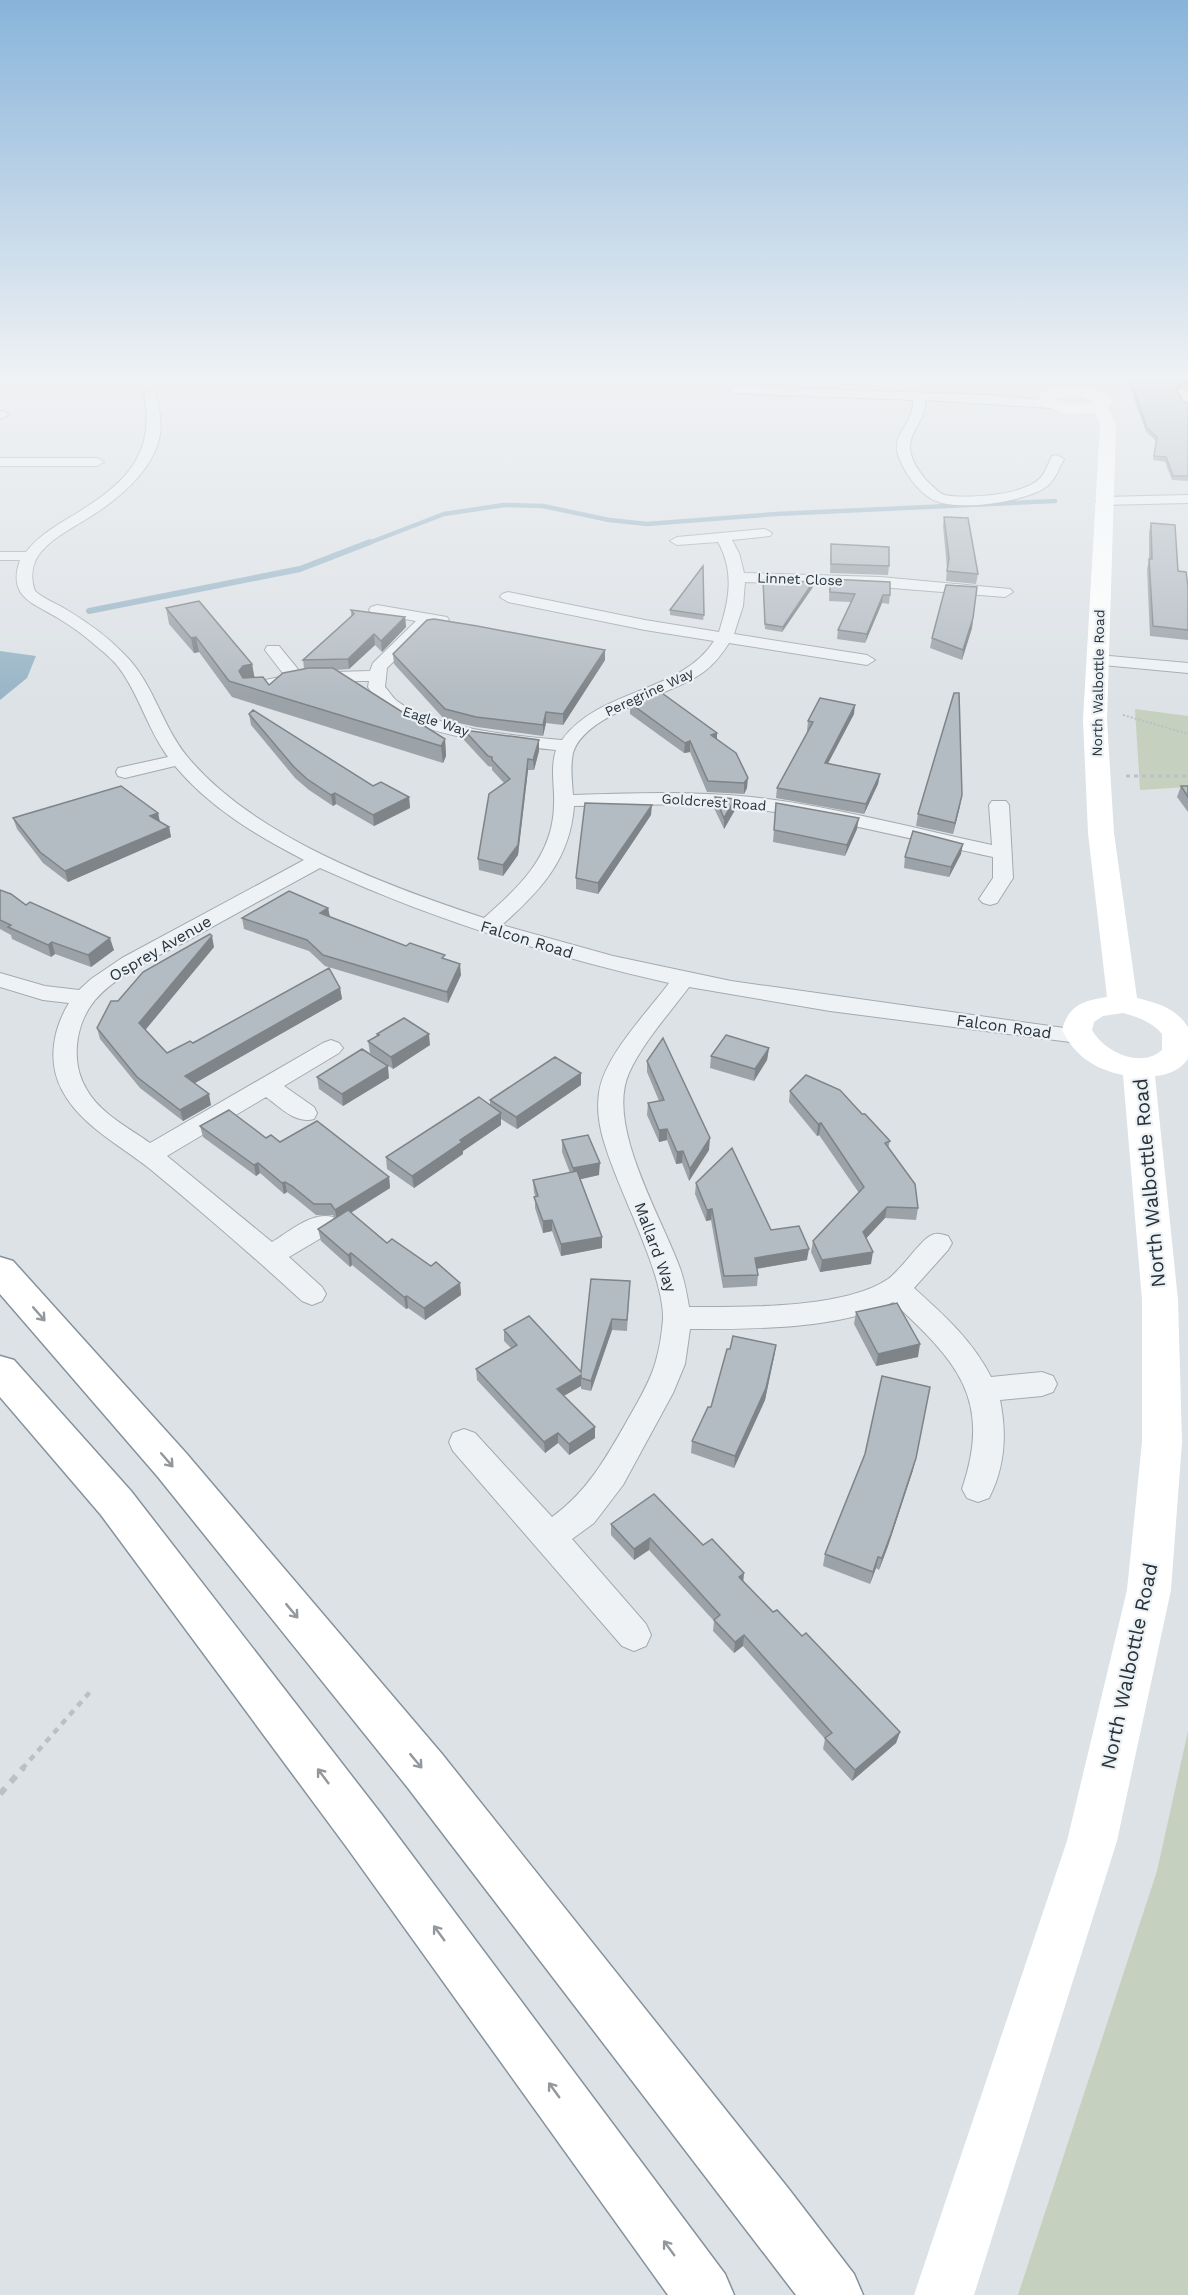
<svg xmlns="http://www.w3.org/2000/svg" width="1188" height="2295" viewBox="0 0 1188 2295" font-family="'Work Sans',sans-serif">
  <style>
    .green { fill: #c5d0be }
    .water { fill: #98b5c6 }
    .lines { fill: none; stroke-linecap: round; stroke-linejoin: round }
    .stream-far1 { stroke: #98b5c6; stroke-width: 4.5 }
    .stream { stroke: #98b5c6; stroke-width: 6 }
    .street-casing { stroke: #a3aab0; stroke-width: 2 }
    .highway-casing { stroke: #85929d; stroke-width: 3 }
    .path-far3 { stroke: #bbc0c5; stroke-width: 2; stroke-dasharray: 2 2; stroke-linecap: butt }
    .path-far2 { stroke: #bbc0c5; stroke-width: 3; stroke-dasharray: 4 4; stroke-linecap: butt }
    .path-far1 { stroke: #bbc0c5; stroke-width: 4.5; stroke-dasharray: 6 6; stroke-linecap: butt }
    .path { stroke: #bbc0c5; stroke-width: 6; stroke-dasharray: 8 8; stroke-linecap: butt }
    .street { fill: #eff2f5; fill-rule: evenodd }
    .secondary { fill: #fff; fill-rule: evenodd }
    .highway { fill: #fff; fill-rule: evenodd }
    .wall { fill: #9ba2a8 }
    .shaded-wall { fill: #7e8488 }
    .building { fill: #b4bcc3; stroke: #7e8488; stroke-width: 1.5 }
    .oneway { stroke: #93989e }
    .labels { text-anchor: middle; stroke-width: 4.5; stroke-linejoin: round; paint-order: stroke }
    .far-street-label { font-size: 14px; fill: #27323c; stroke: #ecf1f4 }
    .street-label { font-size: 16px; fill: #27323c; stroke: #ecf1f4 }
    .near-street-label { font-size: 20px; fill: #27323c; stroke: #ecf1f4 }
  </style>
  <rect width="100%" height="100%" fill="#dde2e6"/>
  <path class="green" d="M1135,709L1188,716V787L1140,790Z
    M1188,1731V2295H1018L1157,1871Z"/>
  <path class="water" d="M0,651L36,656L27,678L0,700Z"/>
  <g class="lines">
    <path class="stream-far1" d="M366,544L444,514L504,505L543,506L609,520L647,524L776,514L1055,501"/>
    <path class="stream" d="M89,611L300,569L370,542"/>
    <g class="street-casing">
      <path id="street" d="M735,386L990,395L1054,401L1056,404L1050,408L925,400C926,418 915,425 911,440C905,460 929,486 944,495C967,499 1025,496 1041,477C1046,472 1048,463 1052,456L1057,455L1064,459C1058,470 1055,482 1043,489C1021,502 960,511 936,501C919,495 901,468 897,451C894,434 914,422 913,400L731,393L729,390Z
        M1182,388L1188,392V405L1184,404L1176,392Z
        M150,390L156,394C159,407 162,422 160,435C153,472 115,502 85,520C69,530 49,540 38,556C31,567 31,580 35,591C45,600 56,603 67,610C87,622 107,636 124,654C155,684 162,729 191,761C259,839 387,886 484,918C519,887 553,856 554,805C555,787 550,769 556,750C504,745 429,738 385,708C379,704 372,694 368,687L369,681H311L252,693L246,692L243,688L246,684L285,676L265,650L267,646H279L301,673L370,671L373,663L416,621L371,613L369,610L371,607L377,605L447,617L449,620L447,623H432L387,668L385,687C389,691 392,697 397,701C435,729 515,736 562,740C600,688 680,694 714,641L645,630L508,602L500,597L502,594L508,592L645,620L719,632C729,601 735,572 718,542L677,545L670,541L677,537L765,529L772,533L770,536L732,540L739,553L744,573L880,577L1010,589L1013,592L1005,597L880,587L745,582L743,606L734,634L867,655L875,660L867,665L729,643C722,654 715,663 705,671C673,696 586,711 573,753C570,767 572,781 573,795C632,793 692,791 751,797C832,806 912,828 992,845L989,805L992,801H1006L1009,805L1013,878L997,903L990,905L983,903L979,899L993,878V857C913,840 833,818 751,809C692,802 633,805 574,806C570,860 540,891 502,925L613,956L731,981L1086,1031L1090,1036L1086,1041L1078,1043L830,1011L689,987C669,1014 643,1042 629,1073C605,1126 663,1219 681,1271C685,1283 687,1295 689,1307C743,1307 844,1309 888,1279C902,1269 920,1241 930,1236C936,1232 941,1234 948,1236L952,1243L948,1250L914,1288C944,1315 973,1341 991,1377L1042,1372L1053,1376L1057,1384L1053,1392L1042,1396L1000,1400C1007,1434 1005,1467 989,1498L978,1502L967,1498L962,1489C993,1398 956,1361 893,1302C840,1330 749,1329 690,1329L685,1364L673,1393L623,1485L594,1523L572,1539L646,1624L651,1635L646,1646L634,1651L622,1646L453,1451L449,1442L453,1433L464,1429L475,1433L552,1517C587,1492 606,1458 627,1421C637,1403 649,1384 655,1364C659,1351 662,1333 663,1319C664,1280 629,1210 615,1173C605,1147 595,1121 599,1093C604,1056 647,1013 669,983C549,956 432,919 320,868C276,892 231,916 187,941C156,957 119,973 95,1000C75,1024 70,1063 87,1090C100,1113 129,1128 150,1143L323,1043L331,1040L339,1043L343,1048L339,1053L284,1086L314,1107L317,1113L314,1119C295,1124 280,1107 266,1097L167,1156L272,1242C289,1232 312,1211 333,1217L336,1224L333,1231L289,1257L322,1287L326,1294L322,1301L312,1305L302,1301C253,1256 202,1212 150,1169C120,1145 80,1125 62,1090C47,1062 53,1029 69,1003L43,1000L0,987V973L45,986L79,990L91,979L122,958L304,860C257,836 209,807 175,766L125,778L118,776L116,772L118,768L168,757C149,731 141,701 124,675C117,663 106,654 95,645C84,635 71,626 58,618C33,603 7,597 20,560H0V552H26C40,534 59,524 77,513C126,483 156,454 144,394Z
        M0,411L6,412L8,415L0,419Z
        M0,458H97L104,462L97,466H0Z
        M1188,495V503L1103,505L1096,501L1103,497Z
        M1098,655L1188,663V673L1092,664L1090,660L1092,656Z"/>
    </g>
    <g class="highway-casing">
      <path id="highway" d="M0,1257L13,1261L186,1453L442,1754L788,2188L854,2274L863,2295H796L408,1788L158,1477L0,1294Z
        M0,1356L14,1360L131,1491L382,1815L725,2274L734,2295H668L348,1849L101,1515L0,1397Z"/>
    </g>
    <path class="path-far3" d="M1123,715L1188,734"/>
    <path class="path-far2" d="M1126,776H1188"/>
    <path class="path-far1" d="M22,1769L90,1692"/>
    <path class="path" d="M0,1794L24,1767"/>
    <use href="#street" class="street"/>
    <path class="secondary" d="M1059,387C1076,386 1100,386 1112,401L1108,408L1116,425L1107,720L1114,833L1137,998C1157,1003 1176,1008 1188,1027V1059C1180,1070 1168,1075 1155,1076L1178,1300L1182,1442L1171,1590L1117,1841L974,2295H914L1067,1841L1127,1590L1142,1442V1300L1123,1075C1094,1069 1075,1056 1062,1030C1069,1004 1084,1001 1107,997L1088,833L1083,720L1100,425L1095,413L1067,414L1040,404L1038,401L1042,392ZM1077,396L1095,402L1075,405L1054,399L1059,397ZM1123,1013C1138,1017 1152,1022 1162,1034V1050C1141,1069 1104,1052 1092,1030L1094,1022L1103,1016Z"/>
    <use href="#highway" class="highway"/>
  </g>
  <path class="wall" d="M1126,376H1188V390L1183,386L1176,390L1183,401L1188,403V481L1172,480L1165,462L1153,460L1156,441L1146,432Z
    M944,517L978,574L976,584L946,581L947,568L943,526Z
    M1151,523L1188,587V640L1150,636L1147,569L1149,560V532Z
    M831,544L889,566L888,575L830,573Z
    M830,579L890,595L889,604L882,603L865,643L837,639L838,630L851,602L829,601Z
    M763,580L813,587L782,632L765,629Z
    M166,608L252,664L254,677L269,685L304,668L303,660L351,616V610L405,617L406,627L382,652L375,645L349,669L336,670L445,739L446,756L443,763L232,697L199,652L194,653L169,624Z
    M670,610L704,615L703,620L670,615Z
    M973,618L972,628L962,660L930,648L932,638Z
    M605,650V660L563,725L546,723L543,736L477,727L445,720L394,664L393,654Z
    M630,703L717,733V739L736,753L747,788L744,794L707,792L690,752L684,753L630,714Z
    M249,714L373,786L409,797L410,808L374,826L336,804L333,806L309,790L295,778L251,725Z
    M854,714L828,763L880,774L878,784L864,814L776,798L777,788L808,731H807L808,721Z
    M464,730L539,751L534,770H528L518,855L503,876L479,870L478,859L504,783L492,770V767L488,766L464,740Z
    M1181,786H1188V812L1177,797Z
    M715,797L735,810L724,829L714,808Z
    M776,803L857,829L845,856L773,842Z
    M960,806L953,834L916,826L918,814Z
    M158,813L160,822L169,827L171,837L68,882L43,863L17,829L13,818Z
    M651,815L598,894L576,889V878Z
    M961,854L949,877L904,868L905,857Z
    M0,890L26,905L114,950L91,967L55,954L51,957L12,939L11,935L0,929Z
    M328,908L330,917L406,946L446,960L461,975L448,1003L325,966L309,951L244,929L242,918Z
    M214,947L145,1030L167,1053L340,988L342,999L195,1083L211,1105L183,1121L140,1088L100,1039L97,1028L118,1001Z
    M377,1034L430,1045L393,1069L370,1053L368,1041L377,1036Z
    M769,1048L767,1060L754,1081L710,1068L711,1056Z
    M647,1061L709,1150L689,1181L682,1163L676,1164L667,1140L659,1142L647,1115L648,1103L659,1101L647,1072Z
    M317,1077L389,1078L343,1106L319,1089Z
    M581,1085L517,1129L501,1119V1125L463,1151V1154L414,1188L387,1169L386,1157L490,1105V1100Z
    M790,1091L862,1114L890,1141L888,1148L918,1208L916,1220L885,1218L866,1238L871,1264L820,1272L811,1252L813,1241L859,1193L819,1135L817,1136L789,1102Z
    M200,1126L266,1138L389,1177L390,1188L351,1213L387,1243L431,1266L460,1283L461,1295L425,1320L408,1308L406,1309L352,1265L350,1267L321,1241L318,1229L335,1218L333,1215H316L294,1197L287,1192L284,1194L260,1173L256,1176L203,1137Z
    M562,1140L599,1175L580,1179L602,1237V1248L561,1256L552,1231L543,1233L535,1208V1196L534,1192L533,1180L570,1173L562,1152Z
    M696,1183L771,1230L807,1260L757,1269L758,1275L757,1286L723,1288L711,1220L706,1221L695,1194Z
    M630,1281L627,1331L612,1330L591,1391L581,1389V1386L564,1396L595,1438L569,1455L558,1443L545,1453L477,1380L476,1369L511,1348L504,1341V1330L581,1372Z
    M856,1312L918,1357L876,1366L854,1324Z
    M776,1345L774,1357L765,1400L734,1468L691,1453L692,1441L711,1407L730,1349Z
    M913,1470L888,1546L879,1570L876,1568L870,1584L823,1566L825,1554Z
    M611,1524L703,1545L743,1581L773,1612L900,1732L896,1743L852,1781L823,1749L825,1739L743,1646L734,1653L713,1631L714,1621L649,1550L634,1560L611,1535Z"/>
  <path class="shaded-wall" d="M1184,382L1183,386L1174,392L1175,387Z
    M813,582V587L782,632L783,627Z
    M883,595L882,603L865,643L867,634Z
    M405,617L406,627L382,652L381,641Z
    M973,618L972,628L962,660L963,650Z
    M374,634L375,645L349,669L348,659Z
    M196,637L199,652L194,653L191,638Z
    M605,650V660L563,725V714Z
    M252,664L255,680L246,682L239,671L243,666Z
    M855,705L854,714L823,773L825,763Z
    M546,712V723L543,736V725Z
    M717,733V744L711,735Z
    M445,739L446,756L443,763L441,746Z
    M539,740V751L534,770L533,760Z
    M690,741V752L684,753L685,743Z
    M528,759V770L518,855L503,876V865Z
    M880,774L878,784L864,814L866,804Z
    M748,778L747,788L744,794V783Z
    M335,793L336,804L333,806L331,795Z
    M962,795L960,806L953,834L955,823Z
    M409,797L410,808L374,826L373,815Z
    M735,799V810L724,829V818Z
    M652,805L651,815L598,894V883Z
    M158,813L160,823L150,816Z
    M859,818L857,829L845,856L847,845Z
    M169,827L171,837L68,882L65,871Z
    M963,844L961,854L949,877L951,867Z
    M328,908L330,918L320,913Z
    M212,936L214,947L142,1034L139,1023Z
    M110,938L114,950L91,967L88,955Z
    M52,942L55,954L51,957L48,945Z
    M460,964L461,975L448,1003L447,992Z
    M340,988L342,999L188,1087L185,1076Z
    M429,1034L430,1045L393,1069L391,1057Z
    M769,1048L767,1060L754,1081L755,1069Z
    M388,1066L389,1078L343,1106L342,1094Z
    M581,1073V1085L517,1129L516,1117Z
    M209,1094L211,1105L183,1121L180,1110Z
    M501,1113V1125L463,1151V1154L414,1188L412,1176L460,1140Z
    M821,1123L819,1135L817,1136L818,1124Z
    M667,1129V1140L659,1142V1130Z
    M710,1138L709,1150L689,1181L690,1169Z
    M683,1151L682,1163L676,1164L677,1152Z
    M258,1163L260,1173L256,1176L254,1165Z
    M600,1163L599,1175L573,1181V1168Z
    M389,1177L390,1188L337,1221L335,1210Z
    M285,1182L287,1192L284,1194L282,1183Z
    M887,1207L885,1218L861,1244L863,1232Z
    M712,1209L711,1220L706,1221L707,1210Z
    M552,1220V1231L543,1233V1221Z
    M602,1237V1248L561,1256V1244Z
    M809,1249L807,1260L754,1269L755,1258Z
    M873,1252L871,1264L820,1272L822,1260Z
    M351,1253L352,1265L350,1267L348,1255Z
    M460,1283L461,1295L425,1320L424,1308Z
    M407,1296L408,1308L406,1309L404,1297Z
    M612,1319V1330L591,1391V1381Z
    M920,1344L918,1357L876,1366L878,1354Z
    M776,1345L774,1357L765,1400L734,1468L735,1456Z
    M581,1375V1386L558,1399L557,1389Z
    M595,1427V1438L569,1455V1444Z
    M558,1433V1443L545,1453L544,1442Z
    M916,1458L913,1470L888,1546L879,1570L882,1558Z
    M650,1538L649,1550L634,1560V1549Z
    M878,1557L876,1568L870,1584L873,1572Z
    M744,1573L743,1585L739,1577Z
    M744,1635L743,1646L734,1653L735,1642Z
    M900,1732L896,1743L852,1781L855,1770Z"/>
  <path class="building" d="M1129,376H1188V385L1184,382L1175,387L1183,401L1188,403V476H1173L1166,457L1154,456L1157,437L1147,428Z
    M944,517L968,518L978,574L947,571L949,558Z
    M1151,523L1175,525L1178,571L1186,572L1188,587V630L1153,626L1149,559H1152Z
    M831,544L889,547V566L831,564Z
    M703,566L704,615L670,610Z
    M830,579L890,582V595H883L867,634L838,630L855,594L830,592Z
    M763,580L813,582L783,627L765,624Z
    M946,585L977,587L973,618L963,650L932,638Z
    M199,601L252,664L243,666L239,671L243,678L263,677L269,685L283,673L309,668H333L445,739L441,746L229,681L196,637L191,638L166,608Z
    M351,610L405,617L381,641L374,634L348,659L303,660L354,614Z
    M434,619L477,626L605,650L563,714L546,712L543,725L476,717L445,709L393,654L427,620Z
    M655,688L717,733L711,735L736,753L748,778L744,783L708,781L690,741L685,743L630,703Z
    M954,693H959L962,795L955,823L918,814Z
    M820,698L855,705L825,763L880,774L866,804L777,788L813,722L808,721Z
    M253,710L373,786L381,782L409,797L373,815L335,793L331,795L307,779L294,767L249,714Z
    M464,730L539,740L533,760L528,759L518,845L503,865L478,859L489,794L510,779L492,760V757L488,756Z
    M121,786L158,813L150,816L169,827L65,871L40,852L13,818Z
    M1181,786H1188V797Z
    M715,797L735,799L724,818Z
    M585,803L652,805L598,883L576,878Z
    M776,803L859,818L847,845L774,830Z
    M913,831L963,844L951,867L905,857Z
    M0,890L11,894L26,905L30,902L110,938L88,955L52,942L48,945L8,927L11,925L0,920Z
    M289,891L328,908L320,913L406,946L410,943L445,955L442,958L460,964L447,992L323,955L307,940L242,918Z
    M210,934L212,936L139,1023L167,1053L190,1041L193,1043L329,968L340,988L185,1076L209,1094L180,1110L137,1077L97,1028L111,1001H118L143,972Z
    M404,1018L429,1034L391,1057L368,1041L379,1035L377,1034Z
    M726,1035L769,1048L755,1069L711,1056Z
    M663,1038L710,1138L690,1169L683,1151L677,1152L667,1129L659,1130L648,1103L664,1100L647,1061Z
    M362,1049L388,1066L342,1094L317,1077Z
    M555,1057L581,1073L516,1117L490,1100Z
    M806,1075L840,1090L862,1114H865L890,1141L885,1143L915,1184L918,1208L887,1207L863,1232L873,1252L822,1260L813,1241L864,1187L821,1123L818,1124L790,1091Z
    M479,1097L501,1113L460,1140L462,1142L412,1176L386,1157Z
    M229,1110L266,1138L271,1135L280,1142L317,1121L389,1177L335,1210L331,1204H314L292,1186L285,1182L282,1183L258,1163L254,1165L200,1126Z
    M588,1135L600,1163L573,1168L562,1140Z
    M732,1148L771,1230L799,1226L809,1249L755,1258L758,1275L724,1276L712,1209L707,1210L696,1183Z
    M577,1171L602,1237L561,1244L552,1220L543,1221L534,1197L538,1196L533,1180Z
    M348,1210L387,1243L392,1239L431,1266L436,1262L460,1283L424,1308L407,1296L404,1297L351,1253L348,1255L318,1229Z
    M591,1279L630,1281L627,1320L612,1319L591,1381L581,1378V1375L557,1389L595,1427L569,1444L558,1433L544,1442L476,1369L517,1345L504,1330L529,1316L581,1372Z
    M897,1303L920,1344L878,1354L856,1312Z
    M733,1336L776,1345L766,1388L735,1456L692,1441L708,1407H711L727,1349H730Z
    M882,1376L930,1387L916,1458L891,1534L882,1558L878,1557L873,1572L825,1554L865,1454Z
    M654,1494L703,1545L712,1539L744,1573L739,1577L773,1612L777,1610L802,1636L806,1633L900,1732L855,1770L825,1738L832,1733L744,1635L735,1642L714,1620L720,1615L650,1538L634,1549L611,1524Z"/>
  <defs><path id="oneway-shaft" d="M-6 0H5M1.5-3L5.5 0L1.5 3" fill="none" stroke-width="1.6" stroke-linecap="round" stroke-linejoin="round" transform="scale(1.5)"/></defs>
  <g class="oneway">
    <use href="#oneway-shaft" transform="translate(39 1314) rotate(49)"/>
    <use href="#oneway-shaft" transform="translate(167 1460) rotate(49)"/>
    <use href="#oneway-shaft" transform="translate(292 1611) rotate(50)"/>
    <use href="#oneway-shaft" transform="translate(416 1761) rotate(50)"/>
    <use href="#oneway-shaft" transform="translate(323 1776) rotate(-127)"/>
    <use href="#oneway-shaft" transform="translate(439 1933) rotate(-126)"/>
    <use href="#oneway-shaft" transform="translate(554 2090) rotate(-126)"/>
    <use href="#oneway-shaft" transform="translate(669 2248) rotate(-126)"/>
  </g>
  <linearGradient id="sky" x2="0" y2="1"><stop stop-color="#88b4da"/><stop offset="0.54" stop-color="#f0f2f4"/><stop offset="1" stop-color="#f0f2f4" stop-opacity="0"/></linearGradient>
  <rect width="1188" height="698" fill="url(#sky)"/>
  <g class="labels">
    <g class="far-street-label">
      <text transform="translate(800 579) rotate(2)" y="5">Linnet Close</text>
      <text transform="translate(1098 683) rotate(-89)" y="5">North Walbottle Road</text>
      <text transform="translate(649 692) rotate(-25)" y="5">Peregrine Way</text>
      <text transform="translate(436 721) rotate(18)" y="5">Eagle Way</text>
      <text transform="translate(714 802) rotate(4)" y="5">Goldcrest Road</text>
    </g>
    <g class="street-label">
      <text transform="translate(527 939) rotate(17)" y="6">Falcon Road</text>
      <text transform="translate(160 948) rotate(-30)" y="6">Osprey Avenue</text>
      <text transform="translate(1004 1026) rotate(8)" y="6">Falcon Road</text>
      <text transform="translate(656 1247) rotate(70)" y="6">Mallard Way</text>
    </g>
    <g class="near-street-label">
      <text transform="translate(1149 1183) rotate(-95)" y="7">North Walbottle Road</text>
      <text transform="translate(1129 1666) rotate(-78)" y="7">North Walbottle Road</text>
    </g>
  </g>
</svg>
